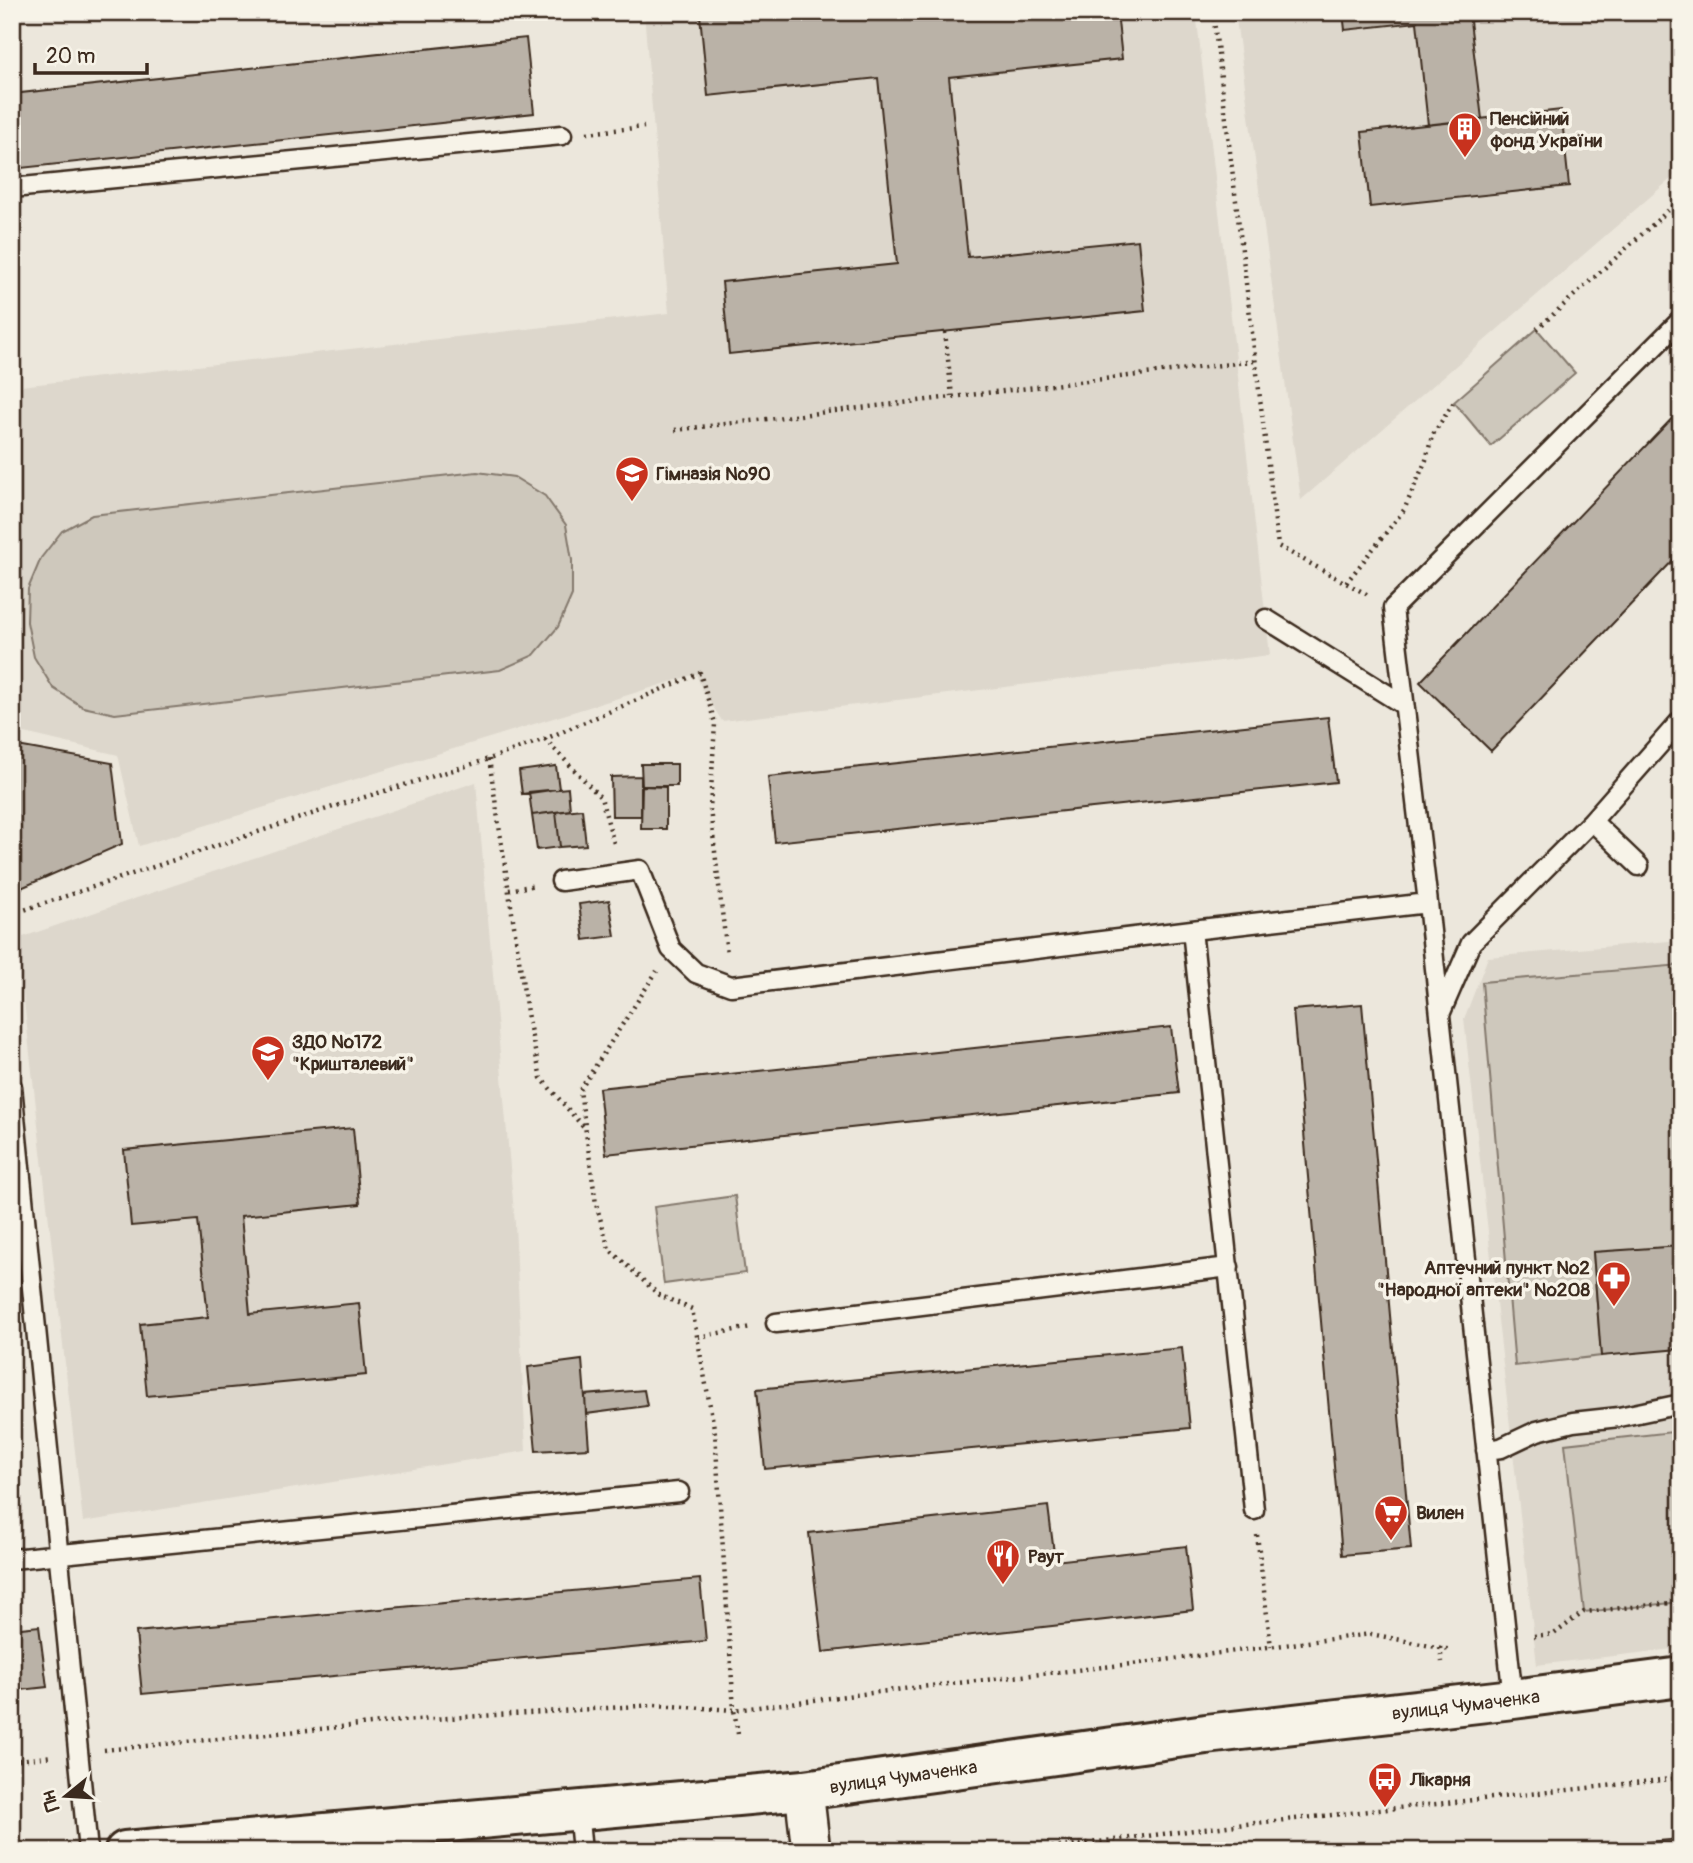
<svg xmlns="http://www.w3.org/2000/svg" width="1693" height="1863" viewBox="0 0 1693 1863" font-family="Pangolin,sans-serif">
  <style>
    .built { fill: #ddd7cc }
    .green { fill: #cec8bc; stroke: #84796d; stroke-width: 2 }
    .building { fill: #bab2a7; stroke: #3b2a1e; stroke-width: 2 }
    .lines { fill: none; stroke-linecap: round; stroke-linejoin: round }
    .service-casing { stroke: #3b2a1e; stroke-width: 23 }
    .minor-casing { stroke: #3b2a1e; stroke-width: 42 }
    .tertiary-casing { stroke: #3b2a1e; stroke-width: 44 }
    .path { stroke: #3b2a1e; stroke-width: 4.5; stroke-dasharray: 2 5; stroke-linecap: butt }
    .service { stroke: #f7f3e8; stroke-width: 18 }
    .minor { stroke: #f7f3e8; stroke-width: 37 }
    .tertiary { stroke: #f7f3e8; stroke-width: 38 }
    .labels { text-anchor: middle; stroke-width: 7; stroke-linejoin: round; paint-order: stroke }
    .poi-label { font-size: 19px; font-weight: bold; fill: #3b2a1e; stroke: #f7f3e8; text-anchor: start }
    .street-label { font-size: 19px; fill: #3b2a1e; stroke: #f7f3e8 }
  </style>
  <rect width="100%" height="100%" fill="#ece7dc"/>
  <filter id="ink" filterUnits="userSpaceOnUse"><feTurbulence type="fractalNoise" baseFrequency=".0143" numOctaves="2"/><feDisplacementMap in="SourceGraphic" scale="14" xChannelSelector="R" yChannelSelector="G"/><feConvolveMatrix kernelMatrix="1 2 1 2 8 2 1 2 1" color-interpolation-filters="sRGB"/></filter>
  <g filter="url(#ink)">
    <path class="built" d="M644,12H1196L1270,655L722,721L702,689L696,674L139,846L118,755L12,730V387L669,313Z
      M1235,12H1681V170L1301,500Z
      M476,782L515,1224L526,1451L83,1522L17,939Z
      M1681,940V1648L1537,1665L1464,1019L1488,957Z"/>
    <path class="green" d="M1537,329L1575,373L1491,446L1454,402Z
      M477,472L514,477L545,496L566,525L572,560V595L558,627L534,655L500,670L115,714L83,707L53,688L34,657L27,622L28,589L41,558L62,531L92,515Z
      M1681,965V1246L1593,1253L1601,1356L1515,1366L1482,982Z
      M735,1196L745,1273L664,1284L654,1207Z
      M1681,1431V1602L1584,1612L1565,1444Z"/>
    <path class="building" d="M732,12H1117L1122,59L949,77L968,257L1138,240L1145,311L729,354L722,282L897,264L878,78L708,96L700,15Z
      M1343,12H1555L1470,21L1482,119L1428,125L1417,22L1345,30Z
      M526,38L534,113L12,169V94Z
      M1561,110L1569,186L1370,207L1362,132Z
      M1681,409V552L1491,751L1420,682Z
      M1328,717L1336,782L775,842L768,777Z
      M12,745L112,763L122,844L12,892Z
      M641,764H677V786H642Z
      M556,766L559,789L522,794L519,771Z
      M641,776V816H612L611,777Z
      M642,786L666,787V829H641Z
      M568,788L570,810L532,815L529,792Z
      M582,809L586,845L560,847L556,812Z
      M556,812L560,847L537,850L532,815Z
      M609,900L615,936L584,940L579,904Z
      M1362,1004L1411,1549L1342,1555L1293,1010Z
      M1171,1027L1179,1093L606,1154L599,1088Z
      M353,1128L360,1204L241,1216L250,1314L359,1303L366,1375L147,1396L140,1324L208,1317L198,1220L131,1226L124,1150Z
      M1681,1246V1318H1676L1679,1349L1601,1356L1593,1252Z
      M1182,1348L1190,1428L765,1469L757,1389Z
      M582,1360L589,1448L536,1451L528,1367Z
      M644,1390L647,1406L586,1414L585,1395Z
      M1048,1506L1055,1561L1186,1546L1193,1610L823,1652L809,1533Z
      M700,1579L706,1641L142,1694L136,1632Z
      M39,1626L47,1687L12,1691V1629Z
      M1681,1839V1851H1541Z"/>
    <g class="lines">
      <g class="service-casing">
        <path id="service" d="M12,188L562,135
          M1266,619L1404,705
          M1592,821L1639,866
          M561,881L640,870L671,949L696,973L731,986L1192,930L1254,1510
          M1428,903L1513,1699
          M1192,930L1428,903L1393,608L1681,320
          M1441,1012L1471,943L1592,821L1681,720
          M12,1087L88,1851
          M776,1323L1229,1267
          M1486,1450L1501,1448L1537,1431L1573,1422L1619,1417L1681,1404
          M12,1559L679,1492
          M578,1810L582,1851"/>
      </g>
      <g class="minor-casing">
        <path id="minor" d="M804,1790L811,1851"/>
      </g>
      <g class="tertiary-casing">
        <g id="tertiary">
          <path id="s1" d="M125,1851L804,1790L1206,1734L1513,1699L1681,1677"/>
        </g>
      </g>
      <path class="path" d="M1213,12L1278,546L1370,596
        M587,133L644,127
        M1537,329L1681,199
        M945,332L952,396
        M675,430L1255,361
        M1346,583L1404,510L1426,460L1432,436L1454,402
        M545,739L601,798L615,847
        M489,759L528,1019L541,1078L585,1129
        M509,890L536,885
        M12,914L342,804L489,759L545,739L700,673L715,723L710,809L727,954
        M698,1337L751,1327
        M1257,1535L1271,1647
        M1534,1636L1554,1634L1584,1612L1681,1602
        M1440,1647L1442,1662
        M738,1734L734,1710L903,1689L1141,1663L1371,1634L1451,1650
        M104,1750L401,1721L655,1705L734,1710L715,1433L692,1309L659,1295L609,1249L596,1204L580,1090L657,971
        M12,1761L53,1756
        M1024,1851L1228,1826L1681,1778"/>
      <use href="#service" class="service"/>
      <use href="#minor" class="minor"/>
      <use href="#tertiary" class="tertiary"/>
    </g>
  </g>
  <defs>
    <g id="building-pin" transform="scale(1.75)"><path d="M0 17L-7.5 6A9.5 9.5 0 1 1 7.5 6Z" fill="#c8321e" stroke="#f7f3e8"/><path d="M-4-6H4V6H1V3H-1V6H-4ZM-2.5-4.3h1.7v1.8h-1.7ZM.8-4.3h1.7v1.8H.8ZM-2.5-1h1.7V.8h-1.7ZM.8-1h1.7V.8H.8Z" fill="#fff"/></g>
    <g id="school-pin" transform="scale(1.75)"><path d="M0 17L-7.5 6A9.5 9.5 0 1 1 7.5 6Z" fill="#c8321e" stroke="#f7f3e8"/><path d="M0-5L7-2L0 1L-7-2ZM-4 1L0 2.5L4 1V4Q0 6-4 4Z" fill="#fff"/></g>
    <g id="pharmacy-pin" transform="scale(1.75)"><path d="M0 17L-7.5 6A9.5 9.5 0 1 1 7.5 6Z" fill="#c8321e" stroke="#f7f3e8"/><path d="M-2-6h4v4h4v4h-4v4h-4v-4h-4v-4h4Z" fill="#fff"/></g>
    <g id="supermarket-pin" transform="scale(1.75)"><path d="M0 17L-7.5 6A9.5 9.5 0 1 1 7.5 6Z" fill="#c8321e" stroke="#f7f3e8"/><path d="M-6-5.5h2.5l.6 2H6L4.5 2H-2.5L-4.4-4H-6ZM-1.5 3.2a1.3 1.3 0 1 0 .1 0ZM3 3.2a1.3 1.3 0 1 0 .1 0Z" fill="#fff"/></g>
    <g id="restaurant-pin" transform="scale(1.75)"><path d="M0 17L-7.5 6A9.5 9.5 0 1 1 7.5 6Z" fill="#c8321e" stroke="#f7f3e8"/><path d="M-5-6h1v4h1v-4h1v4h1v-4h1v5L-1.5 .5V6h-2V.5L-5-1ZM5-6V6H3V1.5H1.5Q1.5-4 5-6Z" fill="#fff"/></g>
    <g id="bus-pin" transform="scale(1.75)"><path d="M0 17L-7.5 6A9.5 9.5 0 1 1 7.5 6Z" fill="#c8321e" stroke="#f7f3e8"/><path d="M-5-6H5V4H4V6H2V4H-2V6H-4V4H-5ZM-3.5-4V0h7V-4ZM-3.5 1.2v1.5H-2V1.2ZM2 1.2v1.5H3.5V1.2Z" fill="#fff"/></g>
  </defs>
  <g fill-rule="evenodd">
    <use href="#building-pin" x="1465" y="129"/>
    <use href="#school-pin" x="632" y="473"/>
    <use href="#school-pin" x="268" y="1052"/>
    <use href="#pharmacy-pin" x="1614" y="1278"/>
    <use href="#supermarket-pin" x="1391" y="1512"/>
    <use href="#restaurant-pin" x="1003" y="1556"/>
    <use href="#bus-pin" x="1385" y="1779"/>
  </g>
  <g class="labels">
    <g class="poi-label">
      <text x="1490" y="125">Пенсійний<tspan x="1490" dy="22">фонд України</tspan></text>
      <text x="656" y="480">Гімназія №90</text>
      <text x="292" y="1048">ЗДО №172<tspan x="292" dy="22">"Кришталевий"</tspan></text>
      <text x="1590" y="1274" text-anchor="end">Аптечний пункт №2<tspan x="1590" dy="22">"Народної аптеки" №208</tspan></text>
      <text x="1416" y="1519">Вилен</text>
      <text x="1028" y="1563">Раут</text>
      <text x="1410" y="1786">Лікарня</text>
    </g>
    <g class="street-label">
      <text dy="7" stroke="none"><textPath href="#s1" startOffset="1349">вулиця Чумаченка</textPath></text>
      <text dy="7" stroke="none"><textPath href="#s1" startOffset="782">вулиця Чумаченка</textPath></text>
    </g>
  </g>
  <rect width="1693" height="1863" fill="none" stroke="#f7f3e8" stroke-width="42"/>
  <rect x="21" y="21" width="1651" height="1821" fill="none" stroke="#3b2a1e" stroke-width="2.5" filter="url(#ink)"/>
  <g transform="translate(66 1796) rotate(252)" stroke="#f7f3e8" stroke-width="5" paint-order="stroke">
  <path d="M0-5L12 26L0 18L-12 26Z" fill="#3b2a1e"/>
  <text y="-10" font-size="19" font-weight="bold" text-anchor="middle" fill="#3b2a1e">Пн</text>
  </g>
  <path d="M35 63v10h112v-10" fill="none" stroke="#3b2a1e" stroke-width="3.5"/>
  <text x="46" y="63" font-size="21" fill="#3b2a1e" stroke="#f7f3e8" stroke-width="5" paint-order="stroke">20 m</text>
</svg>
